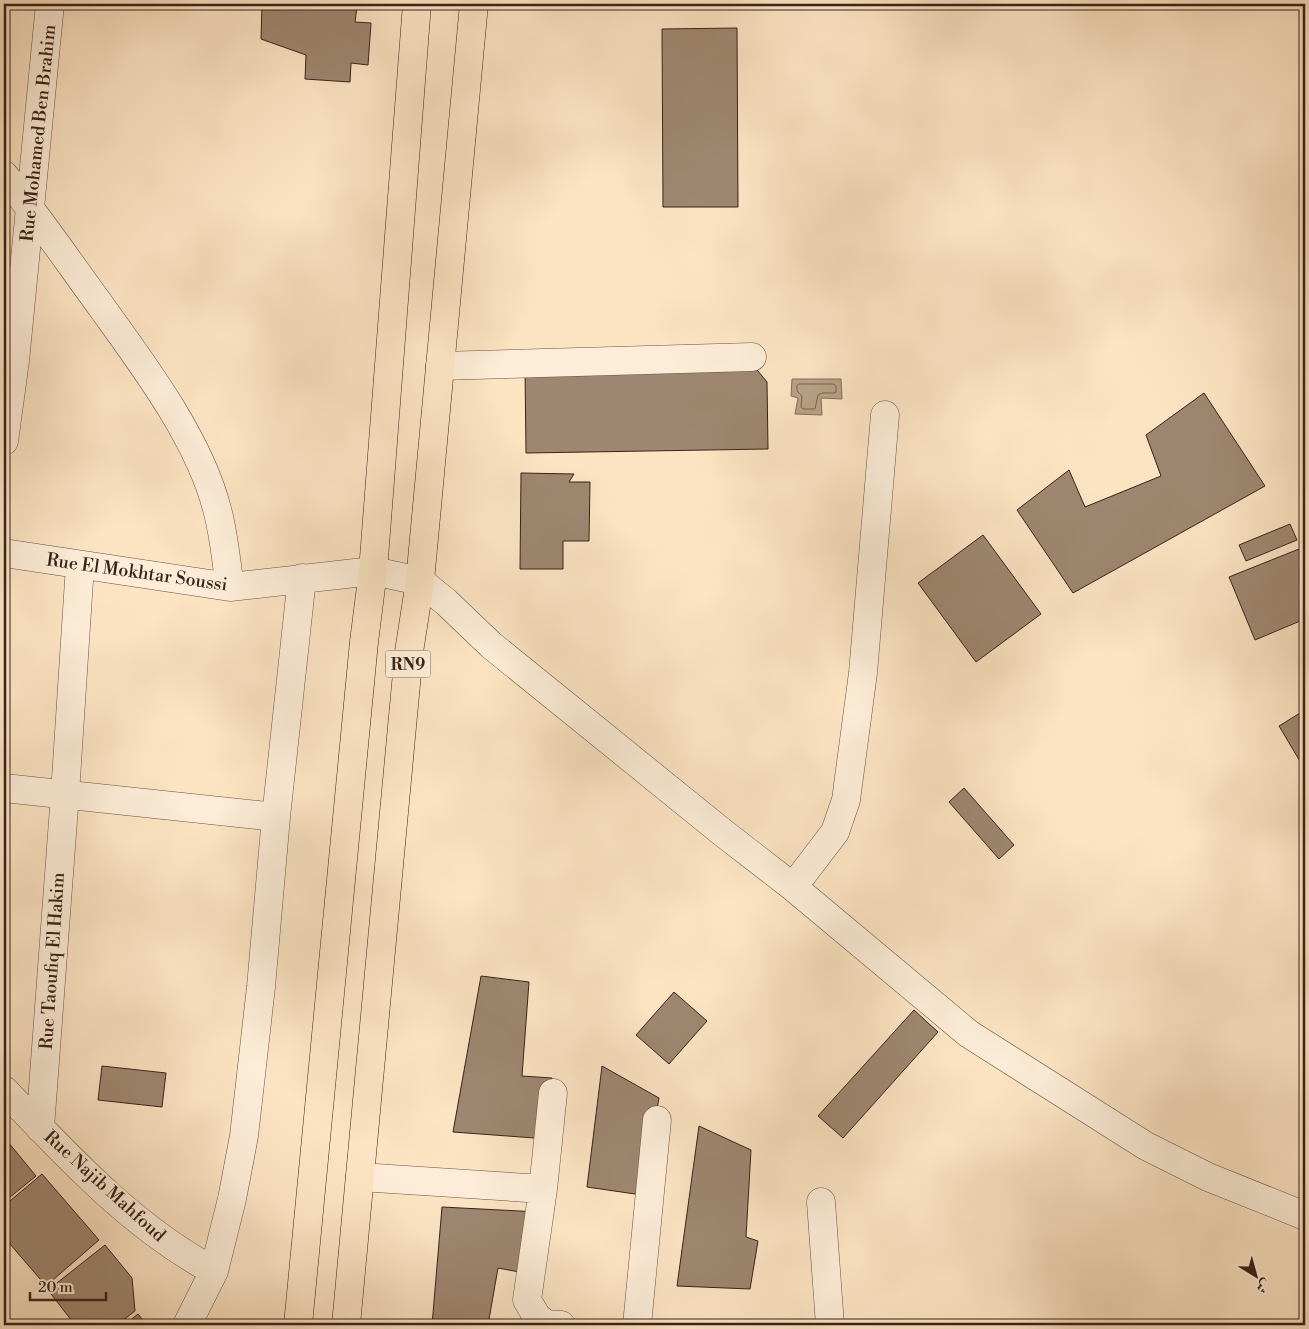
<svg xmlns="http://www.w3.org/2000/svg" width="1309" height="1329" viewBox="0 0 1309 1329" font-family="'Libre Bodoni',Amiri,serif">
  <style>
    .water { fill: #b9a289; stroke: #856f5c }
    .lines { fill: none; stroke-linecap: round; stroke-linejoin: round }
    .shore { stroke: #786251; stroke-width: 1 }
    .building { fill: #9e8771; stroke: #382219 }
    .minor-casing { stroke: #695244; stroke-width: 29 }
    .major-casing { stroke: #382219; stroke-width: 29 }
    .minor { stroke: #fdedd8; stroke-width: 28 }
    .major { stroke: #fce4c3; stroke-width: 28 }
    .labels { text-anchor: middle; stroke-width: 5; stroke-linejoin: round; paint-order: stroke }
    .shield { fill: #fdedd8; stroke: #735f52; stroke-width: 1 }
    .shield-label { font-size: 16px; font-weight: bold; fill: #382219 }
    .street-label { font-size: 18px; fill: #382219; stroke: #fdedd8 }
  </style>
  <rect width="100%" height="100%" fill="#fce4c3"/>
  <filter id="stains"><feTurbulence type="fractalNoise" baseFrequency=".004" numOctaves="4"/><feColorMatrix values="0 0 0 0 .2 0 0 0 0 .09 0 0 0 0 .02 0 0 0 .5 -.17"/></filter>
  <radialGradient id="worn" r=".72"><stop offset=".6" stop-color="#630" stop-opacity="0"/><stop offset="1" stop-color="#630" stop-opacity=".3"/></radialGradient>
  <path class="water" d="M792,379H841L842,399L821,398L822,415L795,414L798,398L791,396Z"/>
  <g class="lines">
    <path class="shore" d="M799,384H834L836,386V392L834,393H822L818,395L815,409H803L801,407L802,396L797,391V386Z"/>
  </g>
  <path class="building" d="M262,4H321L323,5L357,7L355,22L371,23L368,65L351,63L350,82L305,79L306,55L261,39Z
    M737,28L738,207H663L662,29Z
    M753,365L767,382L768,449L526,453L525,369Z
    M1204,393L1265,486L1073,593L1017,510L1069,470L1085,507L1161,476L1146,435Z
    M521,473L574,474L569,482H590L589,541H563V569H520Z
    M1290,524L1297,540L1246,561L1239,545Z
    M983,535L1041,614L976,662L918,583Z
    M1299,549L1305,565V619L1255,640L1229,577Z
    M1305,710V760L1301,763L1279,726Z
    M964,788L1014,845L999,859L949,802Z
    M481,976L529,982L522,1076L552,1078L548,1139L453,1132Z
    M674,992L707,1021L669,1064L636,1035Z
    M914,1010L938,1032L843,1138L818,1116Z
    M102,1066L166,1073L162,1107L98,1100Z
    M602,1066L659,1098L642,1195L587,1187Z
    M699,1126L751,1150L746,1237L758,1241L750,1289L677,1286Z
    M8,1142L36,1176L4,1202V1145Z
    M42,1174L99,1240L46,1286L4,1237V1206Z
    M442,1207L539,1212L530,1274L498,1268L488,1325H432Z
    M105,1245L132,1278L135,1311L117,1325H75L48,1290Z
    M138,1314L147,1325H124Z"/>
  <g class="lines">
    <g class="minor-casing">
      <path id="minor" d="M4,175C39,218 70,264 103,309C144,366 199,439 217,509C224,534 226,561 230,587
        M440,366L752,357
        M4,441L15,361L50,4
        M4,553L230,587L373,571L420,581L446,602L491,645L722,832L793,887L969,1034L1146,1146L1208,1177L1305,1216
        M4,788L276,817
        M793,887L835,832L846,800L863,673L885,415
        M4,1090C68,1157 132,1227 214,1271
        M553,1093L543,1189L527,1300L537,1317L546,1324L561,1325
        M40,1128L65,794L80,565
        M360,1177L543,1189
        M821,1202L830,1325
        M187,1325L214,1271L232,1199L244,1136L261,987L276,817L302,578
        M637,1325L657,1120"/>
    </g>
    <g class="major-casing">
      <path id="major" d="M298,1325L364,642L373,571L417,4
        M346,1325L409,652L420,581L474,4"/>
    </g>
    <use href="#minor" class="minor"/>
    <use href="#major" class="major"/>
  </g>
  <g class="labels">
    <rect class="shield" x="385.5" y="650.5" width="45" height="27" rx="4"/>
    <g class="shield-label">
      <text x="408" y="670">RN9</text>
    </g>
    <g class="street-label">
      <text transform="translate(38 133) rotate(-84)" y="6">Rue Mohamed Ben Brahim</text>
      <text transform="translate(137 572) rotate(8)" y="6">Rue El Mokhtar Soussi</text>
      <text transform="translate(52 961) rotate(-86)" y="6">Rue Taoufiq El Hakim</text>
      <text transform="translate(105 1186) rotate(42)" y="6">Rue Najib Mahfoud</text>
    </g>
  </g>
  <rect width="1309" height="1329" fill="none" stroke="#fce4c3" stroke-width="20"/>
  <rect x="5" y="5" width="1299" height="1319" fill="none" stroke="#382219" stroke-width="2.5"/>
  <rect x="10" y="10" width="1289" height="1309" fill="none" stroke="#382219"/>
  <g transform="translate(1256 1276) rotate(143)" stroke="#fdedd8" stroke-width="4" paint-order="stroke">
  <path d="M0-4L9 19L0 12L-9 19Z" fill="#382219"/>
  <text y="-8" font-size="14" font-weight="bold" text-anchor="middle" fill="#382219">ش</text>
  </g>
  <path d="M30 1292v8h76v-8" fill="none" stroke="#382219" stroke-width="2.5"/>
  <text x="38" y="1292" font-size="15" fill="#382219" stroke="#fdedd8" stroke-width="4" paint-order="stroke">20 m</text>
  <rect width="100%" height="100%" filter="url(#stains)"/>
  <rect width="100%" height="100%" fill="url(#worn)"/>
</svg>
